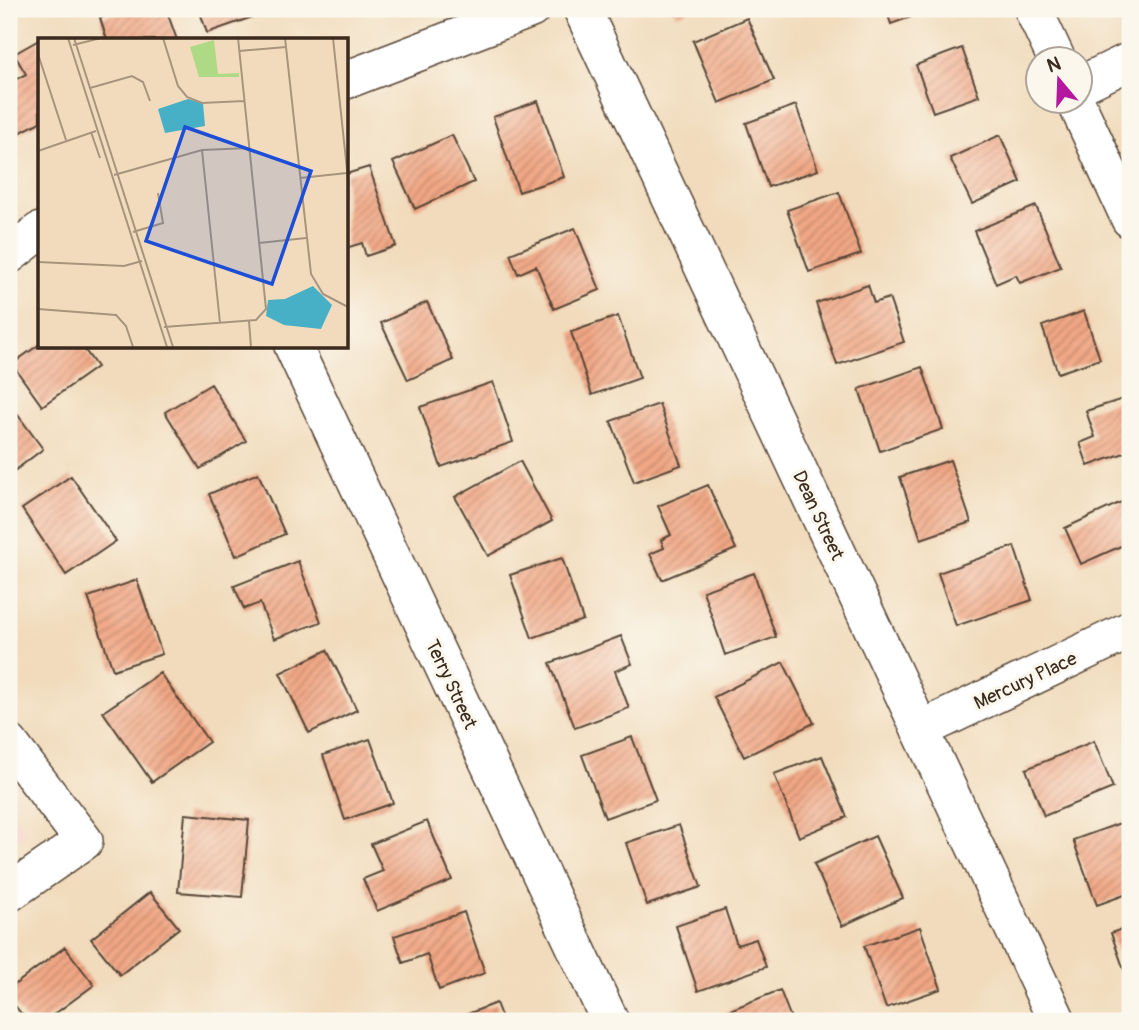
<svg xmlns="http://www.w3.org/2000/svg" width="1139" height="1030" viewBox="0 0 1139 1030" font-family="Pangolin,sans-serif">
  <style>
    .built { fill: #f7d0ca }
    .building { fill: url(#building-hatch) }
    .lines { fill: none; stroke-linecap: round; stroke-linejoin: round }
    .street-casing { stroke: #564536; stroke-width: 40 }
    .street { stroke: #fff; stroke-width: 37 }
    .labels { text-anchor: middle; stroke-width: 6; stroke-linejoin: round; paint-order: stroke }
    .street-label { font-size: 19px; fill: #3b2a1e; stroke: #fbf7ec }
    .inset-road { fill: none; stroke: #a8947d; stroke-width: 2 }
    .view { fill: #1d4ed8; fill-opacity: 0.15; stroke: #1d4ed8; stroke-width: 3.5 }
    .inset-edge { fill: none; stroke: #3b2a1e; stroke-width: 3.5 }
  </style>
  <defs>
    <pattern id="building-hatch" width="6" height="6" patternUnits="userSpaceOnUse" patternTransform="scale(1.75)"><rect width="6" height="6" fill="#f1a785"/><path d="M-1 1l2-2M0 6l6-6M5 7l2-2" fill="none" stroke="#c4886c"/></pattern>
  </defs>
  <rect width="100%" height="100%" fill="#fbf7ec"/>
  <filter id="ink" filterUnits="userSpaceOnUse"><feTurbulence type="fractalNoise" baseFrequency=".0143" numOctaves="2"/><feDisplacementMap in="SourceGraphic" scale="14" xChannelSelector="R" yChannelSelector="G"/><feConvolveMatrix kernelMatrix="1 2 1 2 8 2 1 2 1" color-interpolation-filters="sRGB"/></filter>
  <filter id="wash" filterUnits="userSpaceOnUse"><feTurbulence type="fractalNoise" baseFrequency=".00686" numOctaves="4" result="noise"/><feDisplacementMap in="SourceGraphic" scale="28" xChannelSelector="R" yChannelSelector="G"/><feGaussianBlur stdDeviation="1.57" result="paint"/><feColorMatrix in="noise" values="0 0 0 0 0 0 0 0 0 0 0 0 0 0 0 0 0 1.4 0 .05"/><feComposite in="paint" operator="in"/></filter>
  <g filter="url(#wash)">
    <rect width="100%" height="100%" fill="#f1dbbc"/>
    <path class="built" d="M9,807L27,832L9,845Z"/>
    <g id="blocks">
      <path class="building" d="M126,9H166L177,40H107L100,18Z
        M199,9H275L207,33Z
        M674,9H694L676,15Z
        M886,9H933L891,24Z
        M747,18L774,80L719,103L693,41Z
        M39,40L40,122L14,136L9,126V83L26,74L14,54Z
        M962,48L979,96L933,112L916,65Z
        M538,101L564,177L519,192L493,117Z
        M796,105L818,170L768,187L746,123Z
        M452,135L474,182L415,209L393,162Z
        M1000,135L1021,182L972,204L950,158Z
        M369,167L396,246L366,256L362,243L346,248V174Z
        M839,192L861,254L809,272L787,210Z
        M1036,206L1061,267L1020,283L1016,275L996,284L974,231Z
        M575,228L600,290L554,309L536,266L518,274L510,254Z
        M868,285L874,303L889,298L904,342L837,365L816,303Z
        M427,302L453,360L408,380L381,323Z
        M1084,311L1100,359L1058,373L1042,326Z
        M618,316L640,378L592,395L571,332Z
        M40,344V346H82L97,367L42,406L12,364Z
        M922,367L943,429L880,451L859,389Z
        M493,382L513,442L441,467L420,407Z
        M211,384L246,441L200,469L165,412Z
        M1126,398L1130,410V451L1088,466L1080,443L1095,437L1086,411Z
        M9,403L43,449L9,475Z
        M659,404L681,465L634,482L611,421Z
        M950,460L971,522L921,539L900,477Z
        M520,461L552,521L488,556L455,497Z
        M258,473L285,534L236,556L209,494Z
        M71,476L116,541L66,575L22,509Z
        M708,485L736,549L662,580L650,554L664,548L661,540L671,535L658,506Z
        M1130,498V542L1081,564L1065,528Z
        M1014,546L1032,600L956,626L938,573Z
        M562,558L583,620L532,638L510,575Z
        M298,561L321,622L274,639L260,603L244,609L234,586Z
        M754,573L776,637L725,655L703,591Z
        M137,580L162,654L113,670L88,597Z
        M621,636L632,664L615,671L629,708L575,728L550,663Z
        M327,650L357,710L309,733L280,673Z
        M783,662L814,723L744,757L714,697Z
        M160,673L209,742L152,782L103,712Z
        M632,737L656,800L605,818L582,755Z
        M370,739L393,803L345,820L323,755Z
        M1094,741L1113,788L1044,816L1026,769Z
        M822,756L847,817L799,837L774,774Z
        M185,814L249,820L242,897L178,892Z
        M427,821L452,880L377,911L363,879L383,871L371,844Z
        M1123,822L1130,842V893L1097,905L1073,840Z
        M679,825L701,887L647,905L626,843Z
        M875,836L903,898L842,926L814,864Z
        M150,892L179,928L120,975L91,939Z
        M725,909L737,945L756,939L766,967L698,991L676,926Z
        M464,912L485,973L439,990L427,954L403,963L394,936Z
        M1130,926V987L1111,933Z
        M920,927L941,989L886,1008L864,946Z
        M65,947L94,985L45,1021H27L9,998V989Z
        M780,990L792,1021H717L715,1016Z
        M496,1003L503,1021H449Z"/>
    </g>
  </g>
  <g filter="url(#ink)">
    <use href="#blocks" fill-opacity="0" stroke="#564536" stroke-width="2"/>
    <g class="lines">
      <g class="street-casing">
        <path id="street" d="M582,9L1057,1021
          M1033,9L1057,60
          M346,80L531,9
          M1080,85L1130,61
          M1076,102L1130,219
          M9,255L40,231
          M293,346L610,1021
          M920,730L1130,630
          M9,743L84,841L9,893"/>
      </g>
      <use href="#street" class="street"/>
    </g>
  </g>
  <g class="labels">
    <g class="street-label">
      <text transform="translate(819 515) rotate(65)" y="7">Dean Street</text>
      <text transform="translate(1025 680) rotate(-25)" y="7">Mercury Place</text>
      <text transform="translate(452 684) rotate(65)" y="7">Terry Street</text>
    </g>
  </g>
  <g transform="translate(38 38)">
    <rect width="310" height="310" fill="#f1dbbc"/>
    <path d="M176,2L180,36L201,35V39H161L152,9Z" fill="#aed985"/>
    <path d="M150,61L165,65L167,88L127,95L120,71ZM275,248L294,267L283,291L246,287L228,278L230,262L247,261Z" fill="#47b0c6"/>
    <path class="inset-road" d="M30,0L129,309M36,0L135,309M125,0L140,48L149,59L164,65L206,63M247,0L273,236L285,256L310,269M295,0L310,141M35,7L63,0M201,13L248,9M0,16L28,102M52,50L94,38L105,44L112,63M53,94L62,120M164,112L182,285M0,113L58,93M76,137L164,112L211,110M262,140L309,135M95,194L125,185L120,155M221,205L268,200M0,224L86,228L104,223M0,271L78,277L88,288L95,309M211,283L213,309M126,289L218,282L228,271L200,0"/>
    <path class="view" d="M147,89L273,133L234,246L108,203Z"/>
    <rect width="310" height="310" class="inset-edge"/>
  </g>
  <rect width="1139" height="1030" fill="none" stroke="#fbf7ec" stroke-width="35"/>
  <g transform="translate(1059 80) rotate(341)"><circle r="33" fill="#fbf7ec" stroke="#aea59a" stroke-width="2"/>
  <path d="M0-5L12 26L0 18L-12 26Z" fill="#b5179e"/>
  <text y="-10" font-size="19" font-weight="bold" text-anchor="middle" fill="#3b2a1e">N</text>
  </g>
</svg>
